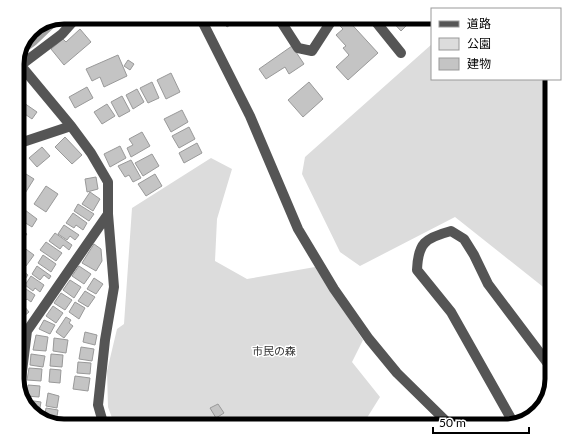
<svg xmlns="http://www.w3.org/2000/svg" width="569" height="443" viewBox="0 0 569 443" font-family="Lato,'Noto Sans JP',sans-serif">
  <style>
    .green { fill: #dcdcdc }
    .lines { fill: none; stroke-linecap: round; stroke-linejoin: round }
    .stream { stroke: #a3a3a3; stroke-width: 4 }
    .building { fill: #c4c4c4; stroke: #999 }
    .minor { stroke: #555; stroke-width: 10 }
    .labels { text-anchor: middle; stroke-width: 3; stroke-linejoin: round; paint-order: stroke }
    .park-label { font-size: 11px; fill: #333; stroke: #fff }
    .rim { fill: none; stroke: #000; stroke-width: 5 }
  </style>
  <rect width="100%" height="100%" fill="#fff"/>
  <path class="green" d="M432,44V79H552V294L455,217L360,266L340,252L302,174L305,157Z
    M211,158L232,169L217,219L215,261L247,279L315,267L363,340L352,362L380,397L365,421L379,426H115L108,407L107,371L117,329L124,324L132,208Z"/>
  <g class="lines">
    <path class="stream" d="M21,53L35,43L61,18"/>
  </g>
  <path class="building" d="M220,17H242L227,27Z
    M342,17H345L378,53L348,80L336,67L349,55L343,48L346,46L336,35L343,29L336,22Z
    M388,17H413L414,18L401,31Z
    M80,29L91,42L64,65L51,49L63,39L66,42Z
    M292,46L304,64L289,74L285,67L266,79L259,69Z
    M118,55L127,76L104,87L100,77L92,81L86,69Z
    M128,60L134,64L130,70L124,66Z
    M171,73L180,92L166,99L157,80Z
    M152,82L159,98L148,103L140,88Z
    M309,82L323,99L303,117L288,100Z
    M87,87L93,98L75,108L69,97Z
    M137,89L144,102L133,109L126,95Z
    M122,96L130,111L119,117L111,102Z
    M24,103L37,112L32,119L19,110Z
    M107,104L115,116L102,124L94,112Z
    M182,110L188,122L171,132L164,119Z
    M189,127L195,139L179,148L172,136Z
    M142,132L150,146L131,157L127,148L133,145L129,139Z
    M65,137L82,155L72,164L55,147Z
    M197,143L202,153L184,163L179,153Z
    M120,146L126,158L110,167L104,154Z
    M42,147L50,156L37,167L29,158Z
    M152,154L159,166L143,176L135,163Z
    M131,160L141,178L133,182L129,175L125,177L118,166Z
    M18,169L34,179L22,198L17,195V171Z
    M155,174L162,186L146,196L138,184Z
    M96,177L98,189L87,192L85,179Z
    M46,186L58,194L46,212L34,204Z
    M90,192L100,199L93,211L82,204Z
    M78,204L94,214L89,221L74,211Z
    M25,210L37,219L32,227L19,219Z
    M73,213L87,223L83,230L76,225L74,228L66,223Z
    M64,225L79,235L75,240L70,236L67,240L58,234Z
    M21,230L27,234L23,239L17,236Z
    M55,233L72,245L69,250L63,245L60,249L49,241Z
    M46,242L62,253L56,261L40,250Z
    M19,244L34,255L26,266L17,260V255L19,253L17,252V247Z
    M94,244L101,249L102,261L96,271L82,263Z
    M43,255L56,264L51,272L38,263Z
    M37,266L51,276L49,279L44,275L40,280L32,274Z
    M79,266L91,274L84,284L72,276Z
    M23,271L28,275L22,283L17,279Z
    M31,276L44,285L40,292L35,288L33,291L25,285Z
    M94,278L103,284L96,294L87,289Z
    M70,280L81,287L74,298L63,290Z
    M23,287L35,295L31,302L27,299L23,303L17,299V295Z
    M85,291L95,297L88,307L78,301Z
    M61,293L72,300L65,310L54,303Z
    M75,302L85,308L79,319L69,312Z
    M24,306L29,312L17,322V311Z
    M53,306L63,313L56,323L46,316Z
    M66,317L71,320L69,323L73,326L64,338L56,332Z
    M44,320L55,325L50,334L39,329Z
    M85,332L97,335L95,345L83,342Z
    M36,335L48,337L46,351L33,350Z
    M54,338L68,340L66,353L53,351Z
    M81,347L94,349L92,361L79,359Z
    M31,354L45,356L43,367L30,365Z
    M51,354L63,355L62,367L50,366Z
    M78,362L91,363L90,374L77,373Z
    M29,368L42,369L41,381L27,380Z
    M50,369L61,370L60,383L49,382Z
    M75,376L90,378L88,391L73,389Z
    M28,385L40,386L39,397L26,396Z
    M48,393L59,396L57,408L46,406Z
    M27,400L41,402L39,413L33,412Z
    M218,404L224,413L216,418L210,408Z
    M46,408L58,410L56,423L44,419Z"/>
  <g class="lines">
    <path class="minor" d="M200,17L250,116L298,229L334,289L369,339L397,373L451,426
      M278,17L298,48L312,51L334,17
      M372,17L401,53
      M17,61L71,126L91,153L108,182V214L114,287L105,340L98,405L104,426
      M17,68L62,34L77,17
      M17,144L71,126
      M20,388L27,331L108,214
      M513,422L451,312L417,270C418,243 425,238 451,231L464,239L474,255L488,284L552,369"/>
  </g>
  <g class="labels">
    <g class="park-label">
      <text x="274" y="355">市民の森</text>
    </g>
  </g>
  <path d="M0 0H569V443H0ZM64 24H505A40 40 0 0 1 545 64V379A40 40 0 0 1 505 419H64A40 40 0 0 1 24 379V64A40 40 0 0 1 64 24Z" fill="#fff" fill-rule="evenodd"/>
  <path class="rim" d="M64 24H505A40 40 0 0 1 545 64V379A40 40 0 0 1 505 419H64A40 40 0 0 1 24 379V64A40 40 0 0 1 64 24Z"/>
  <rect x="431" y="8" width="130" height="72" fill="#ffffff" stroke="#999999"/>
  <rect x="439" y="21" width="20" height="6" fill="#555555" stroke="#999999"/>
  <text x="467" y="28" font-size="12" fill="#000000">道路</text>
  <rect x="439" y="38" width="20" height="12" fill="#dcdcdc" stroke="#999999"/>
  <text x="467" y="48" font-size="12" fill="#000000">公園</text>
  <rect x="439" y="58" width="20" height="12" fill="#c4c4c4" stroke="#999999"/>
  <text x="467" y="68" font-size="12" fill="#000000">建物</text>
  <path d="M433 427v6h96v-6" fill="none" stroke="#000000" stroke-width="2"/>
  <text x="439" y="427" font-size="12" fill="#000000" stroke="#ffffff" stroke-width="3" paint-order="stroke">50 m</text>
</svg>
